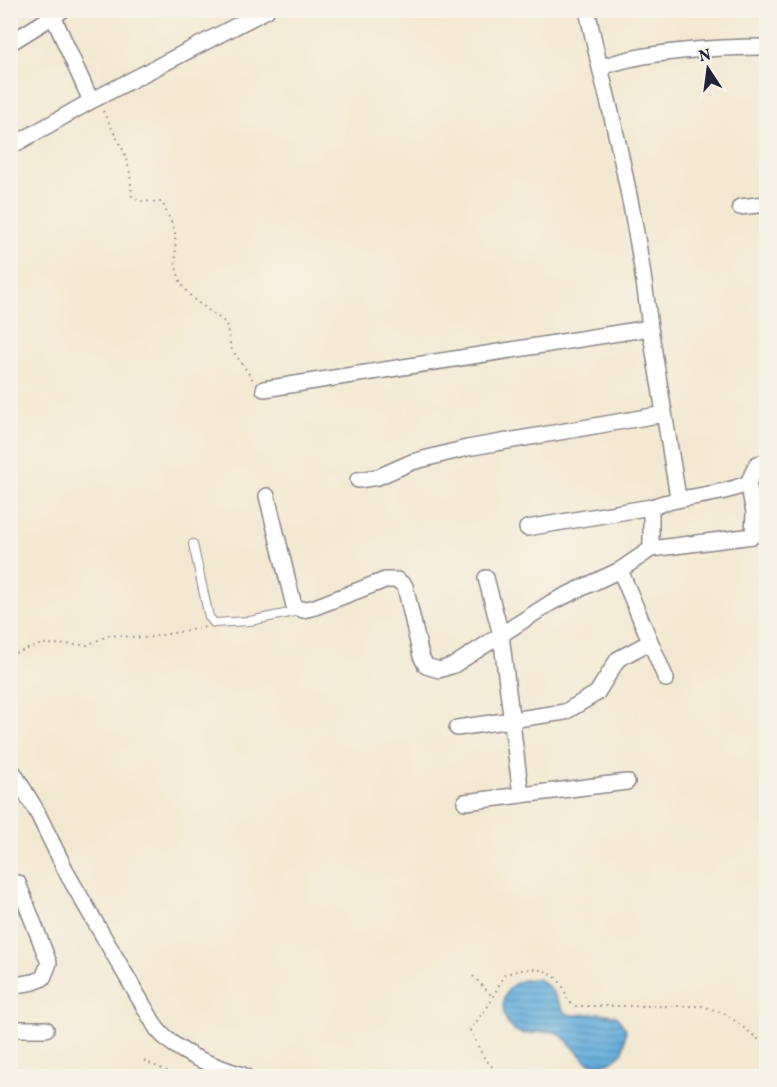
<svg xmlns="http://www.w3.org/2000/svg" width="777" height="1087" viewBox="0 0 777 1087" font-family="Vollkorn,serif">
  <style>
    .water { fill: url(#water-rules); stroke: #42688b; stroke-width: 1.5 }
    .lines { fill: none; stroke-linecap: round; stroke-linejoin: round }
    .lane-casing { stroke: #8a8586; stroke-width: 10 }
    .street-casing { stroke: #8a8586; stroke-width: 18 }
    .path { stroke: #8a8586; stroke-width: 2; stroke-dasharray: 1.5 4.5; stroke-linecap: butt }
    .lane { stroke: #fff; stroke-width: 8 }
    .street { stroke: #fff; stroke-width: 15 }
  </style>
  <defs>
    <pattern id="water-rules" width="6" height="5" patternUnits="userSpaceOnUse" patternTransform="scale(1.5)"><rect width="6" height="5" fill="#63addb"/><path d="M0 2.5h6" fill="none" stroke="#518cb3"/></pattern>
  </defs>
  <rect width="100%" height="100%" fill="#f7f3e8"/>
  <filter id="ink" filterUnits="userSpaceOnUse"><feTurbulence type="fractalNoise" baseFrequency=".0167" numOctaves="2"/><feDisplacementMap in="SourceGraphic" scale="12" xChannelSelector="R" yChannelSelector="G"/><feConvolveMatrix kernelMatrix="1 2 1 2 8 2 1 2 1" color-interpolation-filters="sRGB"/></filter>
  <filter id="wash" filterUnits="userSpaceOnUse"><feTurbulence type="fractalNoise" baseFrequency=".008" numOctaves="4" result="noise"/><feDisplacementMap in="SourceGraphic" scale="24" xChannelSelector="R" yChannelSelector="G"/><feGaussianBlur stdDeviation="1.35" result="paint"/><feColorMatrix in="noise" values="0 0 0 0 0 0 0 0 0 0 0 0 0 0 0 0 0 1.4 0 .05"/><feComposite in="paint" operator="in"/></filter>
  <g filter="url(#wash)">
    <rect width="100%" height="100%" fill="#f3e8d2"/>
    <path class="water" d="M537,979C557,987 558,1010 568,1014C577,1018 598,1009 616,1016L626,1029L623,1052C588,1087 578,1043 557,1033C544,1027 530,1039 516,1031C498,1020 499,990 518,982C524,979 531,979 537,979Z"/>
  </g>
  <g filter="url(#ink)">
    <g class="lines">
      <g class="lane-casing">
        <path id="lane" d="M193,544L209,617L214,623L250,621L299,611"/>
      </g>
      <g class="street-casing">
        <path id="street" d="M587,10L600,68
          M53,16L91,101
          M10,43L63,10
          M10,147L91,101L267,10
          M740,207L766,204
          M650,328C640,240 622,154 600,68C641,51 721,47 766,47
          M264,389L650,328L678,497
          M358,480L378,477L412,462L467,448L664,414
          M267,496L294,606L303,610L315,607L385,580H397L405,586L421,656L426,666L439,670L454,665L552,602L620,570L651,549V507C682,495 718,497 748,483L757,464L766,462
          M527,528L651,507
          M651,549L753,536L754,512L748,483
          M620,570L666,679
          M486,578L501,635L521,795
          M457,728L565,712L597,693L618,659L650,642
          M10,767L36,810L69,877L157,1029C178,1055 215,1066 245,1076
          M465,802L627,782
          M10,986L34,982L43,978L49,963L18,883
          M10,1029H46"/>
      </g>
      <path class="path" d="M103,111L124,152L130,173L132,196L139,201L162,202L175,231L176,267L181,284L192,298L226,323L231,348L253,380
        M10,655L42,644L87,645L110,635L146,638L206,627
        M473,976L492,996
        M144,1061L178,1076
        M500,1076L483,1056L470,1030L489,1005L504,975C524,968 550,963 563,987C567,994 566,1002 575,1006H702L726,1014L766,1045"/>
      <use href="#lane" class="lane"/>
      <use href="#street" class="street"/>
    </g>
  </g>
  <rect width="777" height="1087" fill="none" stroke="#f7f3e8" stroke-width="36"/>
  <g transform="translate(708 69) rotate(347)" stroke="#f7f3e8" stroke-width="4.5" paint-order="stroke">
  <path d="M0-4.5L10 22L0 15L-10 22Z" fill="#22223b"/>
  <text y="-9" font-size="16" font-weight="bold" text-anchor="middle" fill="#22223b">N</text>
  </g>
</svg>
